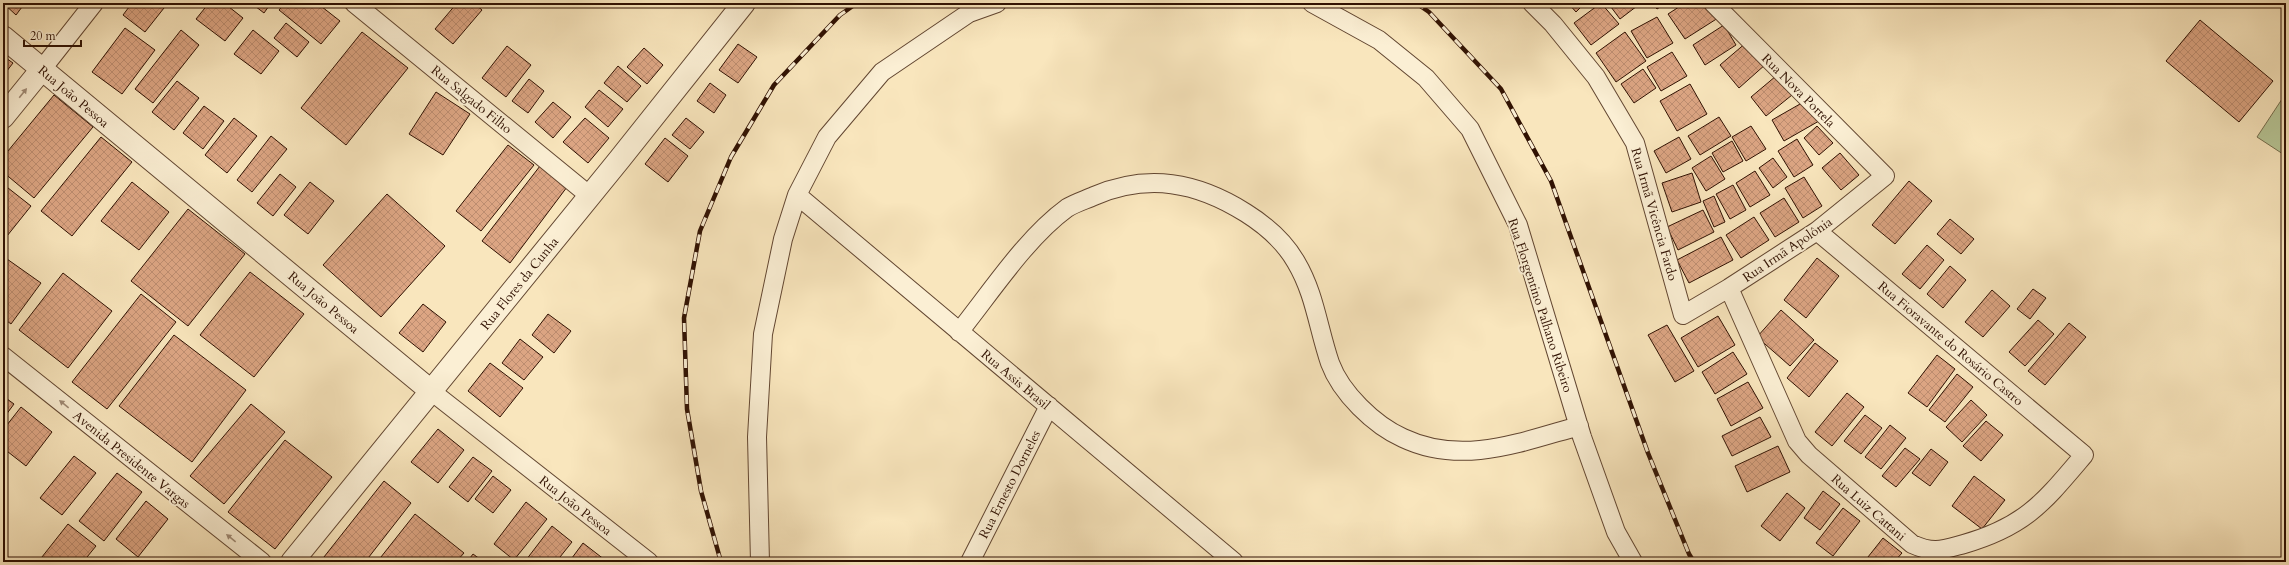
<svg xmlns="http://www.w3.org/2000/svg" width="2289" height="565" viewBox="0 0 2289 565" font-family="Cardo,serif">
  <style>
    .grass { fill: #b7c696; stroke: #746c4c }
    .building { fill: url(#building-cross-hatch); stroke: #301102 }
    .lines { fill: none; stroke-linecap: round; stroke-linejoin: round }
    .minor-casing { stroke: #624631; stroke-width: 20 }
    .tertiary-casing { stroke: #624631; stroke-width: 24 }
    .minor { stroke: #fbefd4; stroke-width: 18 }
    .tertiary { stroke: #fbefd4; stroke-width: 22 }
    .rail-casing { stroke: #301102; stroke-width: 4.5 }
    .rail { stroke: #fbefd4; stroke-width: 3; stroke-dasharray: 9; stroke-linecap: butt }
    .oneway { fill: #a08b76 }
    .labels { text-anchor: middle; stroke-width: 4; stroke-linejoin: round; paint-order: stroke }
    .street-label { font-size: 13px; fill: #301102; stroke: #fbefd4 }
  </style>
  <defs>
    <pattern id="building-cross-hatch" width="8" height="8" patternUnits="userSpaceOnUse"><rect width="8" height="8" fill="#dca583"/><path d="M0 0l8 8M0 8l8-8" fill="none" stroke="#bd8d70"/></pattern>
  </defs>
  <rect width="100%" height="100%" fill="#f9e6bd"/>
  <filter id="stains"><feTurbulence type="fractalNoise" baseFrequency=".005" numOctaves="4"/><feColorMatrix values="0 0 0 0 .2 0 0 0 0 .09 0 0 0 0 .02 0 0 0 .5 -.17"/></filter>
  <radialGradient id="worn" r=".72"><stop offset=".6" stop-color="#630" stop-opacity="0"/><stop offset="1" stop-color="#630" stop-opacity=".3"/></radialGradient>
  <path class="grass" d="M2286,93V156L2257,137Z"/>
  <path class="building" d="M3,3H25L16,15Z
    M132,3H157L164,8L145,32L123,15Z
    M209,3H224L243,18L225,41L196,19Z
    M251,3H271L264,13Z
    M285,3H317L340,21L321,44L279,10Z
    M457,3H474L482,10L453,44L435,29Z
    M1568,3H1585L1576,12Z
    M1601,3L1619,24L1591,45L1574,23Z
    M1608,3H1641L1620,19Z
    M1652,3H1666L1657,9Z
    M1685,3H1708L1718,18L1685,39L1668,14Z
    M1657,17L1673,43L1647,58L1631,31Z
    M2200,20L2273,81L2239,122L2166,61Z
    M286,23L309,42L297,57L274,38Z
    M1724,25L1736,45L1705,65L1693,45Z
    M125,28L155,50L122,94L92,72Z
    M181,30L199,45L153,103L135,89Z
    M253,30L279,51L261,74L234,54Z
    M362,32L408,68L346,145L301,108Z
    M1625,32L1646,61L1616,82L1596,53Z
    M1747,42L1766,64L1739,88L1720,65Z
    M738,44L757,57L738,83L719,70Z
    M507,46L531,65L506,97L482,78Z
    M644,48L663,65L647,84L627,67Z
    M1672,52L1687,76L1661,91L1647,67Z
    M3,56L13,63L3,76Z
    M618,66L641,86L627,102L604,83Z
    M1643,69L1656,88L1634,103L1621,84Z
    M1776,76L1792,95L1766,116L1751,97Z
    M529,79L544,91L528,113L512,101Z
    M177,81L199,98L174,130L152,112Z
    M710,83L726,95L714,113L697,101Z
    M1690,84L1707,114L1677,131L1660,101Z
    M599,90L623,109L608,127L585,107Z
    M436,92L470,114L443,155L409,134Z
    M54,95L93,127L34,198L3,172V157Z
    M1807,100L1819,121L1784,141L1772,120Z
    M553,102L571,117L553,138L535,122Z
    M204,106L224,121L203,149L183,133Z
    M1719,117L1731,136L1700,155L1688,136Z
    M234,118L257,136L227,173L205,155Z
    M585,118L609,138L588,163L563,142Z
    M686,118L704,132L690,149L672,135Z
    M1751,126L1766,149L1746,161L1732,137Z
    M1817,126L1833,143L1819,155L1804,138Z
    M271,136L287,149L252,192L237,180Z
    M101,137L132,162L72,236L41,211Z
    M1679,137L1691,159L1666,173L1654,151Z
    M665,138L688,156L668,182L645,164Z
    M1797,139L1813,165L1794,177L1778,151Z
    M1732,141L1743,161L1723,172L1712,153Z
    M508,145L534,165L481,231L456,211Z
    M1840,153L1859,175L1841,190L1822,168Z
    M1711,156L1725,179L1706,191L1692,168Z
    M1773,158L1787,177L1773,188L1759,168Z
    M540,166L567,187L510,263L482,241Z
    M1755,171L1770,195L1750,207L1736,183Z
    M1692,173L1701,202L1672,212L1662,183Z
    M280,174L296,187L273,216L257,203Z
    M1804,177L1822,206L1803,218L1785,188Z
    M1909,181L1932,201L1895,244L1872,225Z
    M132,182L169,212L139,250L101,221Z
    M310,182L334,201L308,234L284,215Z
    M3,184L31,206L3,241Z
    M1733,185L1746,210L1730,219L1716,194Z
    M387,194L445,246L381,317L323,265Z
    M1714,196L1725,222L1714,227L1703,201Z
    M1784,198L1799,222L1775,237L1760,213Z
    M188,209L245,254L188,326L131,281Z
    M1703,210L1714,232L1678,250L1667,227Z
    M1754,217L1769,240L1741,258L1726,235Z
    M1950,219L1974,239L1961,254L1937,234Z
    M1721,237L1733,260L1689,283L1677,260Z
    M1927,245L1944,260L1920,289L1902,274Z
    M1817,258L1839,276L1806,318L1784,300Z
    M7,259L41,283L11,324L3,318V265Z
    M1950,266L1966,280L1943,308L1927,294Z
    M250,272L304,314L254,377L200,335Z
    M63,273L112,311L68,368L19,330Z
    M2033,289L2046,298L2030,319L2017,309Z
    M1992,290L2010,306L1983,337L1965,322Z
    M141,294L176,322L107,409L72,382Z
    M423,304L446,322L423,352L399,333Z
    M1781,310L1814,340L1790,366L1757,337Z
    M548,314L571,331L554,353L532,335Z
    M1718,316L1735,345L1698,367L1681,338Z
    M2038,320L2054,334L2025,366L2009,352Z
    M2069,323L2086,337L2045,385L2028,371Z
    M1667,325L1694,371L1675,382L1648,335Z
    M174,335L246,390L192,462L119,406Z
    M520,339L543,357L524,380L502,363Z
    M1815,343L1838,361L1809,397L1787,378Z
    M1733,352L1747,374L1715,394L1702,372Z
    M1937,355L1955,369L1927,407L1908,393Z
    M490,363L523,388L500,417L468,391Z
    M1957,374L1973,387L1945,422L1929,410Z
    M1748,382L1763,408L1731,426L1717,399Z
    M1847,393L1864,407L1832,446L1815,432Z
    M3,396L14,404L3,419Z
    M1971,400L1987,415L1962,442L1946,427Z
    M251,404L285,432L224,504L190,476Z
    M21,407L52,432L26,466L3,448V430Z
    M1865,415L1882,428L1861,454L1844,441Z
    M1760,417L1771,437L1732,456L1722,436Z
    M1986,421L2003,435L1981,461L1963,446Z
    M1890,425L1906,438L1881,469L1865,457Z
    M438,429L464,450L438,483L411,462Z
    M285,440L332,477L275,549L228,512Z
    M1778,446L1790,472L1747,492L1735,466Z
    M1905,448L1920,459L1896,487L1882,476Z
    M1931,449L1948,462L1930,486L1912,473Z
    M74,456L96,473L62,515L40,498Z
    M473,457L492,471L468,502L449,487Z
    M117,473L142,492L104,541L79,521Z
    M493,476L511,490L493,513L475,499Z
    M1974,476L2005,500L1982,529L1952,506Z
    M384,481L411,503L365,562H320Z
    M1823,491L1840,504L1820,530L1804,518Z
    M1787,493L1805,508L1780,541L1761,526Z
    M146,501L168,519L138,557L116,539Z
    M526,502L547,519L514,560L494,544Z
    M1843,508L1860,521L1833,556L1816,543Z
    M415,514L464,553L456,562H377Z
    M68,524L96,546L83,562H38Z
    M552,526L572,542L556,562H528L526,560Z
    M1883,538L1902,553L1894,562H1864Z
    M583,543L605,560L603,562H569Z
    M473,554L484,562H467Z"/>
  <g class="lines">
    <g class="minor-casing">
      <path id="minor" d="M354,3L590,196
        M1312,3L1379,40L1426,78L1470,129L1518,225L1582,437L1616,532L1633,562
        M1532,3L1553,24L1596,77L1635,143L1683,315L1729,288L1817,231L1885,176L1713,3
        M42,69L94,3
        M797,195L1234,562
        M1729,288L1797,441L1809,455L1912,544C1934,554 1942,550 1964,544C2026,526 2044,502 2084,455L1817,231
        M959,332C991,292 1026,238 1067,208C1075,203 1085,200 1094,196C1148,173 1197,182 1246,213C1265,225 1284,241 1296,262C1315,294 1318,328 1330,363C1341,393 1374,425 1403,438C1462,466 1521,442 1579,426
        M3,356L262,562
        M431,391L649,562
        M760,562L757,437L763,334L783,239L797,195L827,137L882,72L969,13L997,3
        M970,562L1049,406"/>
    </g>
    <g class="tertiary-casing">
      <path id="tertiary" d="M3,37L431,391
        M3,117L42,69
        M292,562L619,160L744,3"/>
    </g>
    <use href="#minor" class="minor"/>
    <use href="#tertiary" class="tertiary"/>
    <g class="rail-casing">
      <path id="rail" d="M1416,3L1429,12L1501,89L1551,181L1648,453L1689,554L1694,562
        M721,562L701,491L687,409L684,318L700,231L731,157L774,85L840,15L857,3"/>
    </g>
    <use href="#rail" class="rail"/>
  </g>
  <defs><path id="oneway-solid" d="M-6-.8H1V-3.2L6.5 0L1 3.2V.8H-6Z"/></defs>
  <g class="oneway">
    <use href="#oneway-solid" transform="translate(23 93) rotate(-51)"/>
    <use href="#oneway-solid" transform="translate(64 404) rotate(-141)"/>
    <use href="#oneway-solid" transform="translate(231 538) rotate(-141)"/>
  </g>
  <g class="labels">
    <g class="street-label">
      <text transform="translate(1799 90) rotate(45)" y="5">Rua Nova Portela</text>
      <text transform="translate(74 96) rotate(40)" y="5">Rua João Pessoa</text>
      <text transform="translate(472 99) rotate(39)" y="5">Rua Salgado Filho</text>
      <text transform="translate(1655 214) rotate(74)" y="5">Rua Irmã Vicência Fardo</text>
      <text transform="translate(1787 249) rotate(-34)" y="5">Rua Irmã Apolônia</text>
      <text transform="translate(519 283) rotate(-51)" y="5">Rua Flores da Cunha</text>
      <text transform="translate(324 302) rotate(40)" y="5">Rua João Pessoa</text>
      <text transform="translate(1541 305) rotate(72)" y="5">Rua Florgentino Palhano Ribeiro</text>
      <text transform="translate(1951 343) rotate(40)" y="5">Rua Fioravante do Rosário Castro</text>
      <text transform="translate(1016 379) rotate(40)" y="5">Rua Assis Brasil</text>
      <text transform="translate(132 459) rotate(39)" y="5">Avenida Presidente Vargas</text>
      <text transform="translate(1009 484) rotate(-63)" y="5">Rua Ernesto Dorneles</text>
      <text transform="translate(576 505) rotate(38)" y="5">Rua João Pessoa</text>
      <text transform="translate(1869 507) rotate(41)" y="5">Rua Luiz Cattani</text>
    </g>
  </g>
  <rect width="2289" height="565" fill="none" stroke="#f9e6bd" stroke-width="16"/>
  <rect x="4" y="4" width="2281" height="557" fill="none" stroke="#301102" stroke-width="2"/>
  <rect x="8" y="8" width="2273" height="549" fill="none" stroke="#301102"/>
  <path d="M24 40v6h57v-6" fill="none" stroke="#301102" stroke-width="2"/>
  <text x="30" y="40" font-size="12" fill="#301102" stroke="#fbefd4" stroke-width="3" paint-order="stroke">20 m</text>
  <rect width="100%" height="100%" filter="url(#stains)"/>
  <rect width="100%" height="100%" fill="url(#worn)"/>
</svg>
